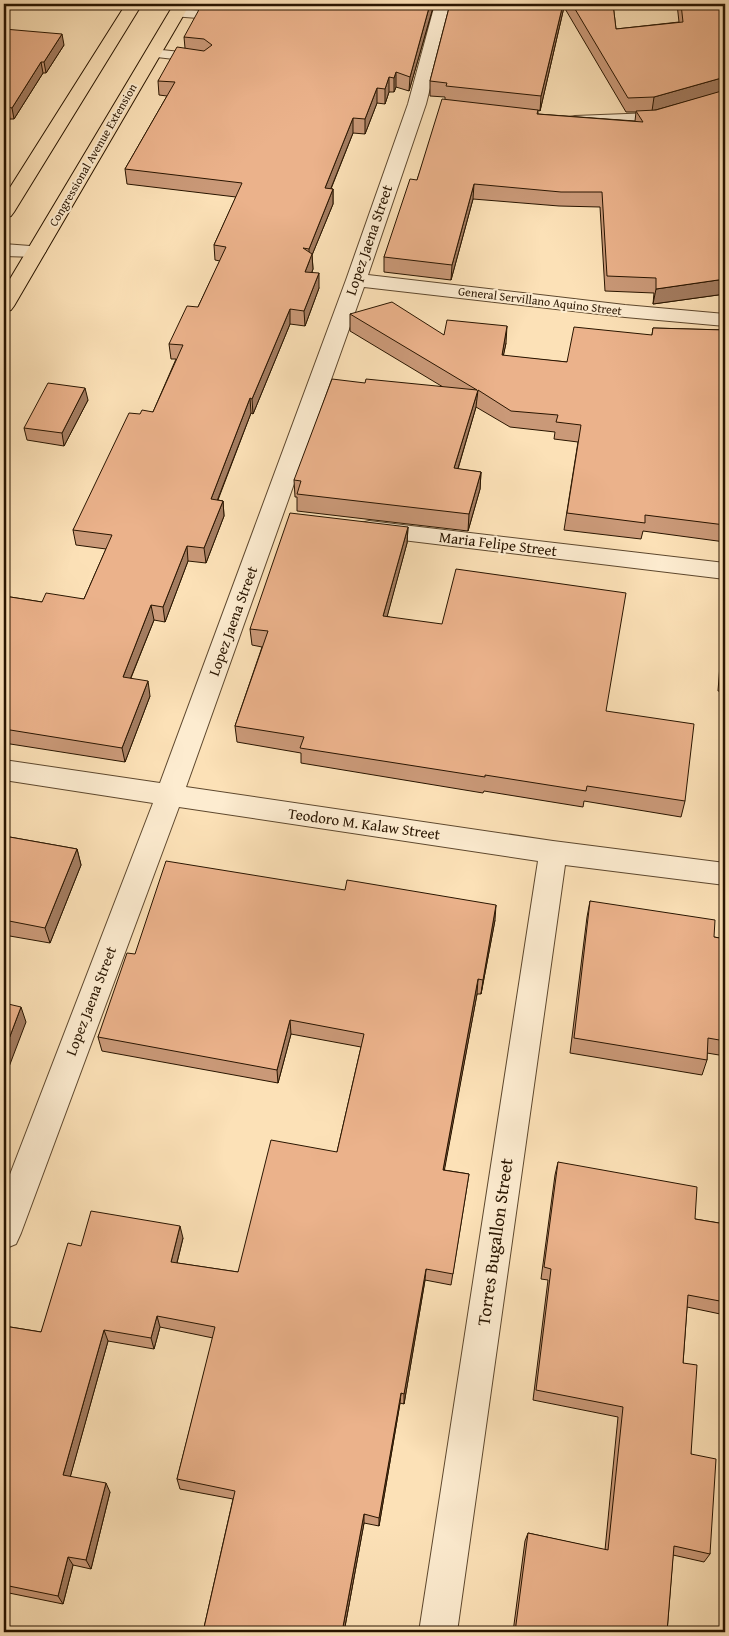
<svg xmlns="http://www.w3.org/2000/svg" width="729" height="1636" viewBox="0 0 729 1636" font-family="'Gentium Book Plus',serif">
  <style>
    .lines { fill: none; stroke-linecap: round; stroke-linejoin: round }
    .service-casing { stroke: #5e482e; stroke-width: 2 }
    .minor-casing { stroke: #5e482e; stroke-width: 2 }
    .primary-casing { stroke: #291500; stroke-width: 2 }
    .service { fill: #fdecd0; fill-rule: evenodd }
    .minor { fill: #fdecd0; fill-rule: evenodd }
    .primary { fill: #fce1b7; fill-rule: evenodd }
    .wall { fill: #ca9978; stroke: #291500; fill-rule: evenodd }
    .shaded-wall { fill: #a47d61; stroke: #291500 }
    .building { fill: #ebb28b; stroke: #291500 }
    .labels { text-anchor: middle; stroke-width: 4; stroke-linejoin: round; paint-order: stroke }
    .far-street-label { font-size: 12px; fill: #291500; stroke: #fdecd0 }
    .street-label { font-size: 15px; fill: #291500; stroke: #fdecd0 }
    .near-street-label { font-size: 18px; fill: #291500; stroke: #fdecd0 }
  </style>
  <rect width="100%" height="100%" fill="#fce1b7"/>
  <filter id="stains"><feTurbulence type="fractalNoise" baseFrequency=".004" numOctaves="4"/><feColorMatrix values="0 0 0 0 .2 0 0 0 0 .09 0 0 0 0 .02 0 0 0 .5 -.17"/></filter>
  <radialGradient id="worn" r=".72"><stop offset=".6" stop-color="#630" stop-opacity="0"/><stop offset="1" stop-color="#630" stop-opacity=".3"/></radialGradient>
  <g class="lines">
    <g class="service-casing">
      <path id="service" d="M176,9L224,12L230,16L224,20L172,16L170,13Z
        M152,49L200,54L206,58L200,62L148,56L146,53Z"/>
    </g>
    <g class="minor-casing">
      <path id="minor" d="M435,4H451L426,104L368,275L625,305L725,314V326L625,317L364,287L186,787L553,841L725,863V885L565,865L457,1632H419L538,861L179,807L21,1233L16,1244L4,1249V1190L153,803L4,780V760L160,783L346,280L408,104Z
        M725,93V103L653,123L575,126L569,125L566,121L569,117L575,116L652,113Z
        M4,244L43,247L46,251L43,255L36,257L4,256Z
        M369,521L725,563V579L361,535L357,529L361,523Z"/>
    </g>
    <g class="primary-casing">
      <path id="primary" d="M126,4H142L14,212L11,216L4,218V197Z
        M174,4H190L14,306L11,310L4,312V289Z"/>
    </g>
    <use href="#service" class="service"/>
    <use href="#minor" class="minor"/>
    <use href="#primary" class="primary"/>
  </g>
  <path class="wall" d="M270,4H434L409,91L396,87L394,92H389L385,104L377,103L365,134L353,133L331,189H333V204L312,255L313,269L312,272L319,288L305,326L290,324L253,414L251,413L218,500L223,501L224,516L206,563L188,561L165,622L154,620L131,678L150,696L125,762L4,743V596L42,602L84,599L106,549L76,545L73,530L140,414L153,412L176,359H171L169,344L198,307L220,261L215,260L214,245L236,197L127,184L125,169L167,96L159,95L158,81L185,48L184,37L240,9L268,8Z
    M450,4H613L616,29L679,22L677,4H725V294L653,304L654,293L605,291L600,207L559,206L473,199L451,280L384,272V257L417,180L445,100V97L430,96V81ZM564,7L626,112H636L635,121L538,114V110L540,111Z
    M4,29L64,45L46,73H43L14,119H10L4,129Z
    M350,314L444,335L506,343L503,356L567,362L652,335L653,328L725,330V542L643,531L641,539L564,530L578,442L554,439L555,432L510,427L476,407L458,469L481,472L480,489L468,531L297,511V497H295L294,480L365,383L443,387L350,331Z
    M88,400L64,446L27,440L24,428Z
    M408,527L407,543L387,616L606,711L685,801L681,817L584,801L583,807L484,791L483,793L301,763V753L237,742L235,726L262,647L252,645L250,629Z
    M725,616V692L718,691L723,625Z
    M4,836L77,849L81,865L50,943L4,935Z
    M590,901L714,937L725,939V1056L707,1053V1060L702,1075L570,1053L587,917Z
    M495,920L481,994H477L444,1170L469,1174L451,1285L425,1280L404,1404L400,1403L379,1526L364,1523L344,1632H203L233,1499L180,1489L177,1479L213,1338L160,1327L154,1349L108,1341L70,1477L110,1492L91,1569L73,1565L63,1604L4,1592V1326L41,1332L81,1246L183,1238L177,1263L238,1272L337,1152L361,1047L291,1034L278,1083L102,1051L98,1037L135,954Z
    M558,1162L695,1219L725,1224V1315L687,1307L683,1363L691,1454L710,1554L704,1562L673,1555L667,1632H513L525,1541L528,1533L605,1550L618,1417L533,1400L548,1280L541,1279L555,1175Z"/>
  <path class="shaded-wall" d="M430,4H434L409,91L410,77Z
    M563,4H564V7L540,111L541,96Z
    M62,34L64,45L46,73L44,62Z
    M41,62L43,73L14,119L12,108Z
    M396,72V87L394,92V78Z
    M389,77V92L385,104V89Z
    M725,77L724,91L652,111L654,97Z
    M377,88V103L365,134V119Z
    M8,107L10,119L4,129V114Z
    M353,118V133L325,203V188Z
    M474,184L473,199L451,280L452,265Z
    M333,189V204L312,255L313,269L306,287L305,272L309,262V249Z
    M319,273V288L305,326L304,311Z
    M725,279V294L653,304L656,289Z
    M290,309V324L253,414L252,399Z
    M507,326L506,343L500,372L502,355Z
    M85,388L88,400L64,446L62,433Z
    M478,390L476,407L453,485L454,468Z
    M250,398L251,413L212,514L211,499Z
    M481,472L480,489L468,531L469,514Z
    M223,501L224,516L206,563L204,548Z
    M408,527L407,543L383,632V616Z
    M187,546L188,561L165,622L163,607Z
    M151,605L154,620L125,692L123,677Z
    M148,681L150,696L125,762L122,748Z
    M77,849L81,865L50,943L45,928Z
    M496,905L495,920L481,994L483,980Z
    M478,979L477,994L442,1183L443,1170Z
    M21,1007L26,1022L4,1080V1052Z
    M290,1020L291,1034L278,1083L277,1070Z
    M180,1226L183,1238L174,1274L171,1262Z
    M426,1269L425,1280L404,1404V1394Z
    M157,1316L160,1327L154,1349L151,1338Z
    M104,1330L108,1341L68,1485L63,1475Z
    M401,1393L400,1403L379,1526V1518Z
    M106,1483L110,1492L91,1569L86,1560Z
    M364,1514V1523L344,1632H342Z
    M68,1557L73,1565L63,1604L58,1596Z"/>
  <path class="building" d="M270,4H430L410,77L396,72L394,78L389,77L385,89L377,88L365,119L353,118L325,188L333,189L309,249L303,248L312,254L305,272L319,273L304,311L290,309L252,399L250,398L211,499L223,501L204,548L187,546L163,607L151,605L123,677L148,681L122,748L4,729V596L42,602L46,593L84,599L112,535L73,530L129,413L140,414L142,410L153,412L183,345L169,344L187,306L198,307L226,247L214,245L242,183L125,169L175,82L158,81L177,47L204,51L212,45L204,39L184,37L201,6L240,9L245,6L268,8Z
    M450,4H563L541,96L446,86L447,83L430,81Z
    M572,4H613L616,29L683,22L681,4H725V77L654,97L628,98Z
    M4,29L62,34L44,62H41L12,108L8,107L4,114Z
    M725,90V279L656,289V278L607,276L602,192H561L474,184L452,265L384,257L410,179L417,180L442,99L538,110L537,114L643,122L636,111L656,110Z
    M392,302L444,335L447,320L507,326L502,355L567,362L574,327L652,335L653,328L725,330V525L645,515V523L567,513L581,425L556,422L558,415L511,411L478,390L454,468L481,472L469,514L297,494L301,481L294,480L332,379L365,383L366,379L477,390L350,314Z
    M48,383L85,388L62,433L24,428Z
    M290,513L408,527L383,616L442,624L456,569L626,593L606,711L694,724L685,801L587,786L586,791L485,775V777L300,748L304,737L235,726L268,631L250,629Z
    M725,638V675L723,674Z
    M4,836L77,849L45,928L4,920Z
    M166,861L345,890L347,880L496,905L483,980L478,979L443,1170L469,1174L453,1274L426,1269L404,1394L401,1393L379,1518L364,1514L342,1632H203L235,1491L177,1479L215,1327L157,1316L151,1338L104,1330L63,1475L106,1483L86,1560L68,1557L58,1596L4,1585V1326L41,1332L68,1243L81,1246L91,1211L180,1226L171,1262L238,1272L271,1140L337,1152L364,1034L290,1020L277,1070L98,1037L127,953L135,954Z
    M590,901L715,920L714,937L725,939V1041L708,1038L707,1060L574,1038Z
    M4,1003L21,1007L4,1052Z
    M558,1162L697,1187L695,1219L725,1224V1302L688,1295L683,1363L697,1365L691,1454L716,1459L710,1554L674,1546L667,1632H515L528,1533L608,1550L623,1407L536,1390L551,1269L544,1267Z"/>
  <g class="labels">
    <g class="far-street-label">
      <text transform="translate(93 155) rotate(-60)" y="4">Congressional Avenue Extension</text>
      <text transform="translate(540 301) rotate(7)" y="4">General Servillano Aquino Street</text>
    </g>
    <g class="street-label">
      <text transform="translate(369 240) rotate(-71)" y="5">Lopez Jaena Street</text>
      <text transform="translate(498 544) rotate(7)" y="5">Maria Felipe Street</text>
      <text transform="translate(233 621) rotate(-70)" y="5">Lopez Jaena Street</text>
      <text transform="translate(364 824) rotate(8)" y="5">Teodoro M. Kalaw Street</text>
      <text transform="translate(91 1001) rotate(-69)" y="5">Lopez Jaena Street</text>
    </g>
    <g class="near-street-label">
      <text transform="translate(495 1242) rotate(-82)" y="6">Torres Bugallon Street</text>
    </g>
  </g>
  <rect width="729" height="1636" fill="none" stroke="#fce1b7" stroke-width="20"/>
  <rect x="5" y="5" width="719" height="1626" fill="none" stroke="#291500" stroke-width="2.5"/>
  <rect x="10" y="10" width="709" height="1616" fill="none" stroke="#291500"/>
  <rect width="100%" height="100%" filter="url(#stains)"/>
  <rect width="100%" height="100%" fill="url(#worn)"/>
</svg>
